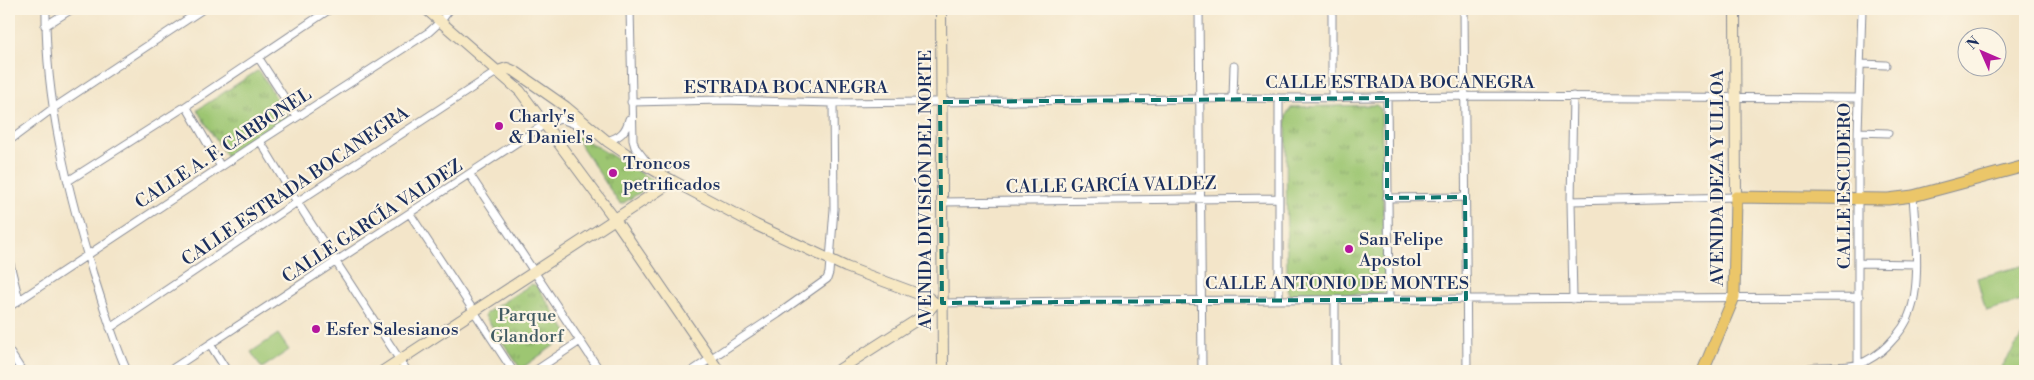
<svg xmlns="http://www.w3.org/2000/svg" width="2034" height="380" viewBox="0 0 2034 380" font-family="'Libre Bodoni',serif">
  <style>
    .grass { fill: url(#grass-tufts); stroke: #5c7a68 }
    .pitch { fill: #9dc672; stroke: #5c7a68 }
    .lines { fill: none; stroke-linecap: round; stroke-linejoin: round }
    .minor-casing { stroke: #878a94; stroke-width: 9 }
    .secondary-casing { stroke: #878a94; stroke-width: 12 }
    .primary-casing { stroke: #878a94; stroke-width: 13 }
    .minor { stroke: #fff; stroke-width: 7 }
    .secondary { stroke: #f7e8c3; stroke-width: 10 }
    .primary { stroke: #ebc669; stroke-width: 11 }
    .marked { fill: none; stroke: #0f766e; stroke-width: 4; stroke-dasharray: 10 6; stroke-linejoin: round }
    .poi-dot { fill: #b5179e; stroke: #fcf5e5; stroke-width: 2 }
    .labels { text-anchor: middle; stroke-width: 4.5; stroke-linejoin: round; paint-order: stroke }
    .street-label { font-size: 18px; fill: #1b2f5e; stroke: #fcf5e5 }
    .poi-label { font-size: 18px; fill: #1b2f5e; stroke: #fcf5e5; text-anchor: start }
    .park-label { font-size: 18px; fill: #425c64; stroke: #fcf5e5 }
  </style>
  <defs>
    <pattern id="grass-tufts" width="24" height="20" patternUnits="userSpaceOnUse" patternTransform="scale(1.25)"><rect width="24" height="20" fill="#9dc672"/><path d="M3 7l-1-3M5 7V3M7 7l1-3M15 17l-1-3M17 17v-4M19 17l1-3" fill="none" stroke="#7fa161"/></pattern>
  </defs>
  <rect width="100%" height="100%" fill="#fcf5e5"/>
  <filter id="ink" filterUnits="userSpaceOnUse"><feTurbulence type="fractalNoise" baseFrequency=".02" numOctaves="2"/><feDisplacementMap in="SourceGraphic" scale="10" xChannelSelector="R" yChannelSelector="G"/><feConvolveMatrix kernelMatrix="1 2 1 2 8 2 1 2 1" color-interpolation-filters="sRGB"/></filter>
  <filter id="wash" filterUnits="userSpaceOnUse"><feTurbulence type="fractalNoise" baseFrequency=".0096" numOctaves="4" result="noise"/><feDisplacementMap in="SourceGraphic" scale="20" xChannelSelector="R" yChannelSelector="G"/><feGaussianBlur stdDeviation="1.12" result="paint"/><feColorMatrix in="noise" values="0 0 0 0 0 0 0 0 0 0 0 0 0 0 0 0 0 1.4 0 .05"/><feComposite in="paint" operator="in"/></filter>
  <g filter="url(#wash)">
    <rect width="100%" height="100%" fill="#f3e5c9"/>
    <path class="grass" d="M257,71L260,72L289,119L228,159L197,110Z
      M1376,105L1381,109L1385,292L1378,294L1289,295L1287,288L1286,115L1292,107Z
      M579,136L652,180L655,183L622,204L619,203L578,141L577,138Z
      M532,284L537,286L569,335L522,368H520L485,316L486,313Z
      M2025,331V371H1999Z"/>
    <path class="pitch" d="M2025,265V300L1986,311L1977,278Z
      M278,334L289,350L262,368L251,352Z"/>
  </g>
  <g filter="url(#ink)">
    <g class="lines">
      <g class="minor-casing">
        <path id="minor" d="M46,9C45,99 67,188 93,274C104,307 113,340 127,371
          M630,9L633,140L635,147L649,165
          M1199,9L1202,371
          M1332,9V98
          M1464,9L1467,371
          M45,26L72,9
          M258,57L297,117
          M1861,64L1886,65
          M1573,96L1571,201L1573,299
          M1233,98L1234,66
          M1279,98V300
          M1387,98L1389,299
          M631,102L722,100L833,103L1465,96L1859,98
          M186,106L221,167
          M1858,132L1888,133
          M9,141L52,109L203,9
          M260,141L297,202L407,371
          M607,141C620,137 626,132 629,119
          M470,175L600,371
          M68,181L186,106L330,9
          M1387,198L1465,197
          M1571,201L1736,197
          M942,202L1279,198
          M410,214L513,371
          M9,260L19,300
          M1859,263L1916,264
          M1335,300V371
          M942,303L1074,301L1859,297
          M9,307L260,141L429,32L441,21L450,9
          M110,328L297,202L498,71
          M210,344L227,371
          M9,351L22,371
          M1858,364V132L1862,9
          M169,371L545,124L561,119L588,129
          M535,371L580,341
          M692,371L778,314L827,279L829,273L834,209L833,103
          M1799,371C1818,363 1840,370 1859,364C1870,360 1880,353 1888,345C1898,335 1907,324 1911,310C1921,280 1915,228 1913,196"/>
      </g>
      <g class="secondary-casing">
        <path id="secondary" d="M426,9L520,91L614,218L719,371
          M941,9L943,371
          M1735,9L1736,197
          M498,71L507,68L516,72L566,107L607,141L631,157L673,181L756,225L846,267L929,298L935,303
          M383,371L673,181
          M837,371L926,314L935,303"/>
      </g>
      <g class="primary-casing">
        <path id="primary" d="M1703,371L1734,297L1736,197L1888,199L1913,196L2025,166"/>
      </g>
      <use href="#minor" class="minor"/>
      <use href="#secondary" class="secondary"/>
      <use href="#primary" class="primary"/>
    </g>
  </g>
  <path class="marked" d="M1387,98V198L1465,197L1466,299L942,303L940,102Z"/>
  <g class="poi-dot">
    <circle cx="499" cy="126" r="5"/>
    <circle cx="613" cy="173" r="5"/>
    <circle cx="1349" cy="249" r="5"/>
    <circle cx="316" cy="329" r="5"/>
  </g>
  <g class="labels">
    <g class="street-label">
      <text x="1400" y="88">CALLE ESTRADA BOCANEGRA</text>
      <text x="786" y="93">ESTRADA BOCANEGRA</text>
      <text transform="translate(223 148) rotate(-33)" y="6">CALLE A. F. CARBONEL</text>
      <text transform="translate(1717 178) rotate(-90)" y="6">AVENIDA DEZA Y ULLOA</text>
      <text transform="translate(1111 185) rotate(-1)" y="6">CALLE GARCÍA VALDEZ</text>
      <text transform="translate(295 186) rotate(-34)" y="6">CALLE ESTRADA BOCANEGRA</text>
      <text transform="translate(1844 186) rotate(-90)" y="6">CALLE ESCUDERO</text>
      <text transform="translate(925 190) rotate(-90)" y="6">AVENIDA DIVISIÓN DEL NORTE</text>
      <text transform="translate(372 221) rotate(-33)" y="6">CALLE GARCÍA VALDEZ</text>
      <text x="1337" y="289">CALLE ANTONIO DE MONTES</text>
    </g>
    <g class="poi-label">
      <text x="509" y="122">Charly's<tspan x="509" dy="21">&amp; Daniel's</tspan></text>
      <text x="623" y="169">Troncos<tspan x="623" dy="21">petrificados</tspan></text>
      <text x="1359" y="245">San Felipe<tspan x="1359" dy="21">Apostol</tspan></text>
      <text x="326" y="335">Esfer Salesianos</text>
    </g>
    <g class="park-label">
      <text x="527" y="321">Parque<tspan x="527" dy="21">Glandorf</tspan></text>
    </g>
  </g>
  <rect width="2034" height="380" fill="none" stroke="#fcf5e5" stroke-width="30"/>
  <g transform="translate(1982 52) rotate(315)"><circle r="24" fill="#fcf5e5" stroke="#a2a6af"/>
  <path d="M0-4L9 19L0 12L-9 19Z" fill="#b5179e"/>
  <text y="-8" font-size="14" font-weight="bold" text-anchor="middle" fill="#1b2f5e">N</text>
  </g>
</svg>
